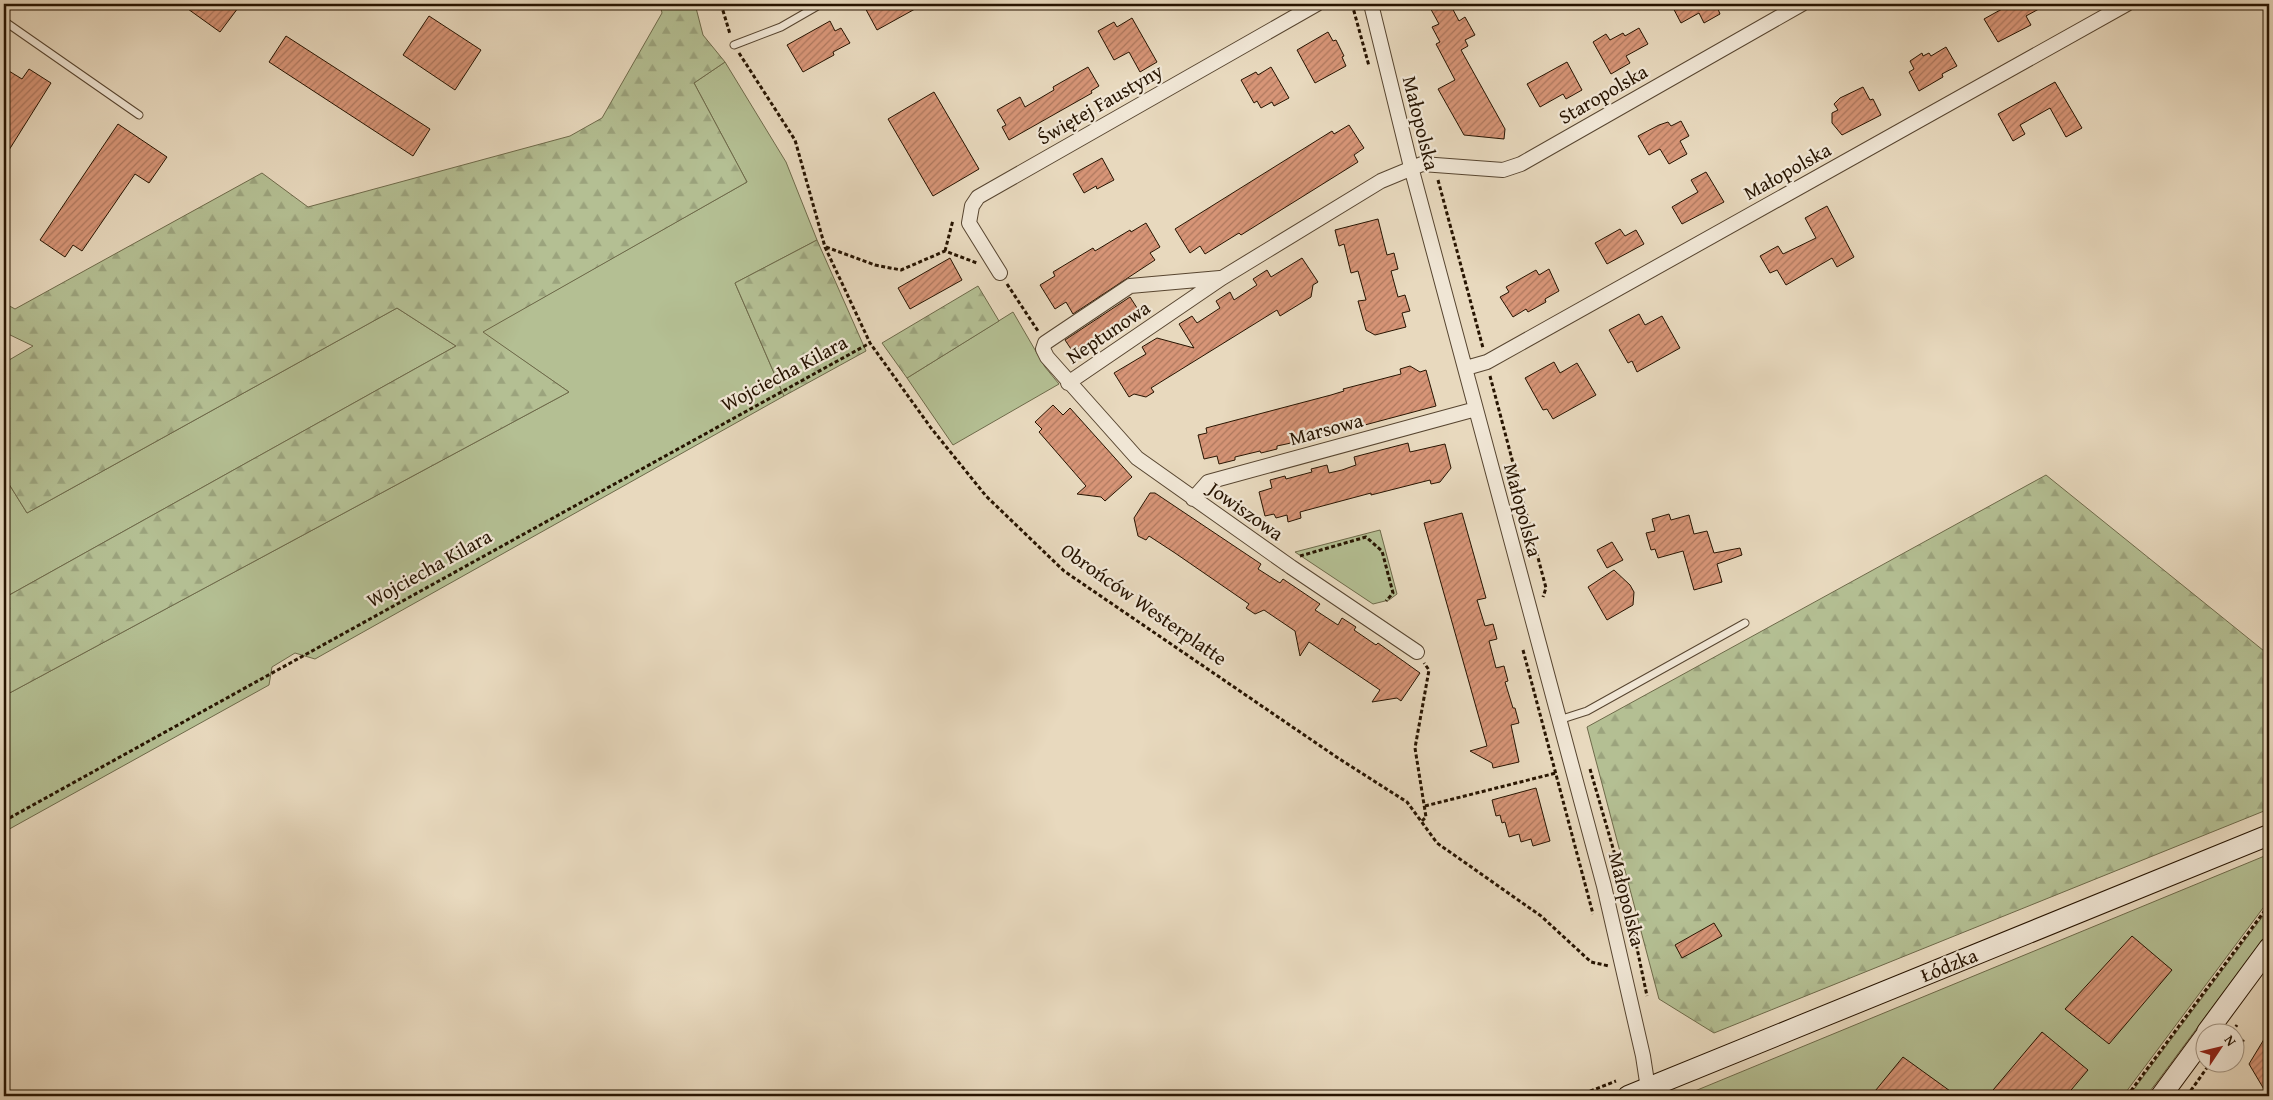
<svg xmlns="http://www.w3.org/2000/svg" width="2273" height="1100" viewBox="0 0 2273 1100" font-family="'Gentium Book Plus',serif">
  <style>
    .green { fill: #b4bf93; stroke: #6e6a4a }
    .forest { fill: url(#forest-firs); stroke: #6e6a4a }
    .building { fill: url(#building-hatch); stroke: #271401 }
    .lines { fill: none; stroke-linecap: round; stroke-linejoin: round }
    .lane-casing { stroke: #574530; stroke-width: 9 }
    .street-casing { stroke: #574530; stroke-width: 16 }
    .secondary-casing { stroke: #271401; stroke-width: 22 }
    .path { stroke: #271401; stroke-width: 3; stroke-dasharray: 4 2.5; stroke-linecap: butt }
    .lane { stroke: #f0e6d5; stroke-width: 7 }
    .street { stroke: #f0e6d5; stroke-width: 14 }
    .secondary { stroke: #f0e6d5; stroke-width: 20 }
    .labels { text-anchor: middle; stroke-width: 4.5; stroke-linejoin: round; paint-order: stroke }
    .street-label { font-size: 20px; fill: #271401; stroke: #f0e6d5 }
  </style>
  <defs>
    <pattern id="forest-firs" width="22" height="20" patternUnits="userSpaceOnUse" patternTransform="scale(1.25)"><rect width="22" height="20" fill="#b4bf93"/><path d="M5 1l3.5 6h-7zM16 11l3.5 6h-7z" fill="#9ba37d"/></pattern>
    <pattern id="building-hatch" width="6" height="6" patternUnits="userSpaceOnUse" patternTransform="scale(1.25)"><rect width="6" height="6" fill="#d79577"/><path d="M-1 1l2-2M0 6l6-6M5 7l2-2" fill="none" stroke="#ae785f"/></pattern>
  </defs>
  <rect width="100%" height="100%" fill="#e8d9be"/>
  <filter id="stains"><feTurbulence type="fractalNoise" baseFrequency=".004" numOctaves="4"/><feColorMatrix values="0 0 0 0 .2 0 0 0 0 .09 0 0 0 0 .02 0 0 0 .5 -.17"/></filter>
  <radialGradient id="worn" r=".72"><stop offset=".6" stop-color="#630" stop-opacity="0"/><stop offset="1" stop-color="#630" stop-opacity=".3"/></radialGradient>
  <path class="green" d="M725,62L786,162L817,240L735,283L784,396L315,659L295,653L272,667L269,685L4,832V696L569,392L482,332L747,182L694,83Z
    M397,308L456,346L4,598V476L27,513Z
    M1013,312L1045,367L1059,384L953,445L907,378Z
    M1380,530L1397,594L1389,600L1373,604L1295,552Z
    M2267,855L2269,860V900L2123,1096H1693L1690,1093Z
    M2269,908V931L2157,1082L2146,1096H2129Z"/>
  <path class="forest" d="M660,4H695L703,35L725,62L694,83L747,182L483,332L569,392L4,696V598L456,346L397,308L27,513L4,476V363L33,346L4,332V303L15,309L262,173L308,207L570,136L602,118L662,13Z
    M817,240L866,351L784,396L735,283Z
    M978,286L999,321L907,378L882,343Z
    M2046,475L2269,655V809L1714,1033L1659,999L1587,727Z"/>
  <path class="building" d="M181,4H241L220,32Z
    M863,4H924L877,30Z
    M1428,4H1450L1459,21L1465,17L1475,35L1465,40L1468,46L1461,50L1505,129L1504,139L1464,135L1438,89L1455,80L1436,44L1440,42L1432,27L1439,24Z
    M1671,4H1716L1720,14L1704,23L1699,13L1681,23Z
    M1999,4H2048L2026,16L2031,25L1998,42L1984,19L2002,9Z
    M429,16L481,50L455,90L403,55Z
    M1132,18L1157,62L1140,72L1129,52L1114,60L1098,31L1114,22L1117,27Z
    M830,21L835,31L841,28L850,43L833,52L834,55L803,72L787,45Z
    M1639,28L1648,44L1626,56L1630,63L1611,74L1593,42L1606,34L1610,40L1623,33L1625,36Z
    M1328,32L1333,41L1336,40L1344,56L1342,57L1346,66L1315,83L1297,50Z
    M286,36L430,129L413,156L269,62Z
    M1946,47L1957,66L1942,74L1943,77L1919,91L1909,72L1914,69L1910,61L1922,53L1923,56L1929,53L1931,56Z
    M1567,62L1582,90L1566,99L1563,94L1540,107L1527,84Z
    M1088,67L1099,86L1091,91L1092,93L1009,140L1002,127L1006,125L997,110L1020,97L1025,107L1054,90L1053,87Z
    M1271,67L1289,98L1274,106L1272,102L1261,108L1257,101L1254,103L1241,80L1256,72L1258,75Z
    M4,68L22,79L29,69L51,83L4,158Z
    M2055,82L2082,128L2066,137L2050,108L2020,125L2025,134L2013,141L1998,114Z
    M1863,87L1870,100L1873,99L1881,115L1842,135L1832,123V113L1838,110L1834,104L1840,98Z
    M934,92L979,169L933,196L888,119Z
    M1681,121L1689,136L1680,141L1687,154L1669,164L1660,149L1649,155L1638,136L1659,125L1668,122L1671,126Z
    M118,124L167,157L149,183L135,174L82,251L73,245L65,257L40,240Z
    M1349,125L1364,148L1354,155L1358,162L1241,235L1239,233L1205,254L1200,246L1190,253L1175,229L1332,131L1334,134Z
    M1102,158L1114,180L1097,189L1096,186L1084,193L1073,174Z
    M1706,172L1724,202L1682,224L1672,207L1698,192L1691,180Z
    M1827,206L1854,257L1837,267L1832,258L1786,285L1777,270L1770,273L1760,256L1778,246L1783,254L1816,238L1805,218Z
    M1378,219L1387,255L1394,253L1398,269L1391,271L1398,297L1405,295L1410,311L1402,313L1406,327L1375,335L1366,330L1358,301L1366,300L1358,271L1351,273L1344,244L1339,246L1335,230Z
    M1146,223L1160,247L1150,253L1155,260L1073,314L1066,302L1055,309L1040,285L1055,276L1053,272L1093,248L1095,251L1130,230L1131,232Z
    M1620,229L1625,236L1636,230L1644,244L1607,264L1595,243Z
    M950,258L962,280L910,309L898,288Z
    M1302,258L1318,282L1313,285L1311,297L1280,316L1277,310L1151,388L1154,392L1146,397L1134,394L1129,397L1114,373L1146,354L1142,347L1157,338L1194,348L1179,324L1192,316L1197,323L1220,308L1216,301L1230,292L1234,300L1257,285L1253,279L1267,270L1271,277Z
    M1549,269L1559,291L1545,299L1546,302L1528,312L1526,309L1513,317L1500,297L1509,292L1506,287L1536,270L1539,275Z
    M1130,297L1139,311L1073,352L1065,340Z
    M1639,314L1645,325L1662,316L1680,348L1637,372L1632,361L1628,363L1609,330Z
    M1554,362L1560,373L1577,363L1596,395L1553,419L1547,409L1543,410L1525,378Z
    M1410,366L1420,372L1426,370L1436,406L1346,430L1345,427L1318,434L1319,437L1277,446V449L1261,453L1260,451L1235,457V460L1219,464L1217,456L1204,459L1198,435L1207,433L1206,428L1331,395L1344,391L1343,389L1401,374L1400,369Z
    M1053,405L1063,415L1070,408L1132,477L1105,501L1101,497L1077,494L1086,486L1039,432L1042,429L1035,422Z
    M1408,443L1410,452L1445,444L1451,468L1440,482L1431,484L1430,480L1371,495V493L1300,512L1301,518L1288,522L1287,515L1276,518L1274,514L1265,516L1259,492L1272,488L1270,480L1285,476L1286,479L1312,472L1311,469L1327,465L1329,473L1342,470L1356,465L1354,457Z
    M1150,493H1155L1261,564L1258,569L1280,583L1283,579L1320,604L1315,610L1338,625L1342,618L1356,627L1354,630L1376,645L1378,643L1420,673L1401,701L1397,698L1372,702L1380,690L1309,642L1300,656L1295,631L1264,610L1255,614L1246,608L1249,604L1175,553L1149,536L1146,540L1138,536L1134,518Z
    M1462,513L1486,598L1477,600L1485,626L1493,624L1497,639L1489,641L1496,668L1504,666L1508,681L1505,682L1513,708H1515L1519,723L1511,725L1519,762L1493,768L1492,763L1470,751L1487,746L1424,523Z
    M1669,514L1671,520L1689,515L1694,534L1707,531L1714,553L1740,548L1742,555L1717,564L1722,582L1694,590L1683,551L1658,558L1655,549L1651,550L1646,533L1655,531L1652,519Z
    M1612,542L1623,560L1607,568L1597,550Z
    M1614,570L1630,585L1634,592L1633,605L1607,620L1588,587Z
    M1536,788L1550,841L1533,846L1531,839L1521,842L1519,834L1509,837L1505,822L1502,823L1500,815L1496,816L1492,800Z
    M1714,923L1722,936L1682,958L1675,945Z
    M2132,936L2172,970L2109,1044L2065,1009Z
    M2269,1031V1096H2268L2249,1064Z
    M2042,1032L2088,1070L2066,1096H1988Z
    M1903,1057L1957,1096H1871Z"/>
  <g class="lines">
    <g class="lane-casing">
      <path id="lane" d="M4,21L139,115
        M734,45L781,27L821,4
        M1559,720L1587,711L1745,623"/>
    </g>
    <g class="street-casing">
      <path id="street" d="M1371,4L1411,167L1604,886L1643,1056L1649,1095
        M1000,273L969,223L972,206L978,197L1317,4
        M1220,278L1130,286L1045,343L1043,349L1047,357L1137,458L1291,567L1417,652
        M1466,368L1487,362L2127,4
        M1068,383L1222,278L1381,181L1422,164L1503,170L1521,164L1802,4
        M1193,499L1208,482L1476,409"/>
    </g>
    <g class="secondary-casing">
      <path id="secondary" d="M2207,1032L2269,948
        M1628,1096L2269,835
        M2161,1096L2206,1035"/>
    </g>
    <path class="path" d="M721,4L730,34
      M1352,4L1369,66
      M739,53L795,140L825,247L870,343L931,428L986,496L1064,571L1338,758L1407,802L1437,843L1541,916L1591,962L1609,966
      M1438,180L1483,348
      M826,247L875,265L901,270L945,251L977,263
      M945,251L953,220
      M1007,284L1038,331
      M1490,376L1546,588L1543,597
      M1300,556L1366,537L1382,551L1393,593L1386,601
      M1523,650L1593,914
      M1590,769L1624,886L1647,996
      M1425,806L1556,773
      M4,821L870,343
      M1422,821L1426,817L1415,748L1429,670L1424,663
      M2232,1032L2237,1025
      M2236,1035L2244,1042
      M1578,1096L1616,1081
      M2127,1096L2269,905
      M2187,1096L2211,1062"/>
    <use href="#lane" class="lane"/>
    <use href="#street" class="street"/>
    <use href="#secondary" class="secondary"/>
  </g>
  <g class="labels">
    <g class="street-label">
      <text transform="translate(1603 94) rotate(-30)" y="7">Staropolska</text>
      <text transform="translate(1100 104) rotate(-30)" y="7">Świętej Faustyny</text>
      <text transform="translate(1421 123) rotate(76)" y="7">Małopolska</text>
      <text transform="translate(1787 171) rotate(-29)" y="7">Małopolska</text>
      <text transform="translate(1108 332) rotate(-34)" y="7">Neptunowa</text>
      <text transform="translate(784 373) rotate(-28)" y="7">Wojciecha Kilara</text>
      <text transform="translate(1326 429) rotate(-15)" y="7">Marsowa</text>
      <text transform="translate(1523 510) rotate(75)" y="7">Małopolska</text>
      <text transform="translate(1246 511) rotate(35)" y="7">Jowiszowa</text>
      <text transform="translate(429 568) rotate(-29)" y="7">Wojciecha Kilara</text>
      <text transform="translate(1144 604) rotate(35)" y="7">Obrońców Westerplatte</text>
      <text transform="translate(1627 899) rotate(76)" y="7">Małopolska</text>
      <text transform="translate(1949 965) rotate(-22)" y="7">Łódzka</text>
    </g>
  </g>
  <rect width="2273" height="1100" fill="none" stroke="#e8d9be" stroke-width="20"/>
  <rect x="5" y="5" width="2263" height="1090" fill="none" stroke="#271401" stroke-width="2.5"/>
  <rect x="10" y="10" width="2253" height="1080" fill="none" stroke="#271401"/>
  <g transform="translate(2220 1048) rotate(55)"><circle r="24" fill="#f0e6d5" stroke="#a09280"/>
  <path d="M0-4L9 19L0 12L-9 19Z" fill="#8f2418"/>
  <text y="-8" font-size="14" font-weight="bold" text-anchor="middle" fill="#271401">N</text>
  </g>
  <rect width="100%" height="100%" filter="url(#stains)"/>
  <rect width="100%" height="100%" fill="url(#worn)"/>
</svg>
